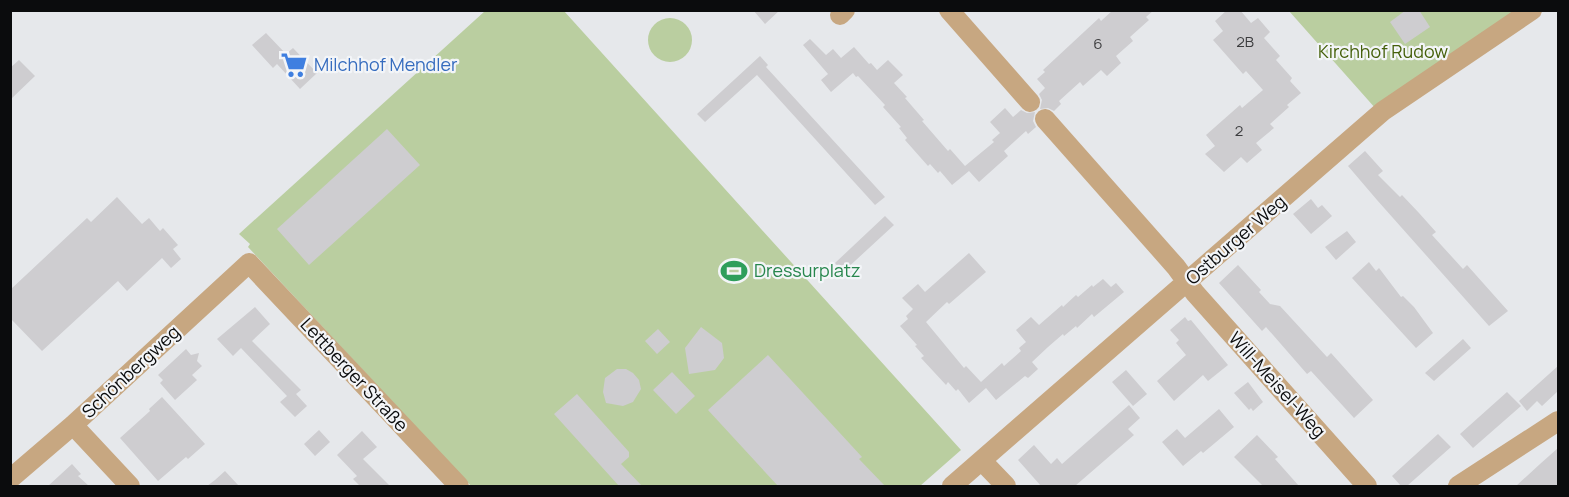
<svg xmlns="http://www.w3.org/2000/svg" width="1569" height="497" viewBox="0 0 1569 497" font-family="Manrope,sans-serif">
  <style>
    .green { fill: #bacea0 }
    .building { fill: #cecdd0 }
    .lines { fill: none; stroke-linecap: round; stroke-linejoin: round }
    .minor { stroke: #c7a781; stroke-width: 20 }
    .labels { text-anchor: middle; stroke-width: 4.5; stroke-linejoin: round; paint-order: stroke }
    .number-label { font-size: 15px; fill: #3c3c3e }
    .park-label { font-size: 18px; fill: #45600a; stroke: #f3f5f8 }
    .shop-label { font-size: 18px; fill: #366cbe; stroke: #f3f5f8; text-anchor: start }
    .street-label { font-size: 18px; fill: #0b0c0d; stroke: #f3f5f8 }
    .leisure-label { font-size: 18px; fill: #27864d; stroke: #f3f5f8; text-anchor: start }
  </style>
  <rect width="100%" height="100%" fill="#e6e8eb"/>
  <path class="green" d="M485,11H564L961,450L920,486H471L248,247L250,244L239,234Z
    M1289,11H1519L1376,109Z
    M648 40a22 22 0 1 1 44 0a22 22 0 1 1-44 0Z"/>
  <path class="building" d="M753,10H780L765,24Z
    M1113,10H1154L1146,17L1149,20L1130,37L1133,41L1116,56L1121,63L1107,76L1101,70L1083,86L1080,82L1059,101L1061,104L1054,111L1048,108L1040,109L1042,100L1039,94L1045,88L1037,79L1045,72L1043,70L1099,18L1101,21Z
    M1227,10H1240L1251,23L1258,18L1270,32L1264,38L1280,56L1276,60L1292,78L1290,81L1301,93L1287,105L1289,107L1270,124L1274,128L1256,143L1262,150L1247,163L1241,157L1224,172L1205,154L1215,146L1206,135L1240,105L1242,108L1263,90L1246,71L1243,74L1213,40L1223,31L1215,21Z
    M1406,10H1419L1430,27L1405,44L1390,22Z
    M266,33L286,54L293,48L317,73L300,89L277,64L273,68L252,45Z
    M810,39L826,55L833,49L841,58L854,47L869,64L871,63L877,70L888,60L903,75L894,83L907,97L905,98L924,120L922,121L948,151L950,149L965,166L994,142L992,140L1000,133L990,122L1005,108L1013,117L1021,110L1027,113L1035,112L1033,121L1036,127L1028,134L1026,131L1004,151L1008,156L979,182L969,171L952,185L940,171L938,173L930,164L928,166L905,140L907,138L899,128L901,127L883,107L885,105L858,76L856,77L853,73L831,92L821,80L828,74L803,45Z
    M760,56L768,65L766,67L885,197L875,205L757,75L705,122L697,114Z
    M19,60L35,76L10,100V68Z
    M387,129L420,165L309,265L277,229Z
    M1365,151L1383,171L1378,175L1400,197L1402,195L1419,213L1436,232L1432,235L1463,269L1467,265L1508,311L1489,326L1377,200L1348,166Z
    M117,197L142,224L149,218L160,231L163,228L178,245L173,249L181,259L171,268L162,258L127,291L118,281L42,351L10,318V290L87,218L91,222Z
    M1311,199L1318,208L1322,205L1332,216L1311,234L1293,214Z
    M885,216L894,225L843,272L835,263Z
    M1347,231L1356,242L1336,260L1325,247Z
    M969,253L986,272L949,304L947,302L926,322L964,368L966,366L981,382L1002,363L1004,366L1021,351L1019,348L1026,342L1016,330L1031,317L1039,325L1062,305L1063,307L1076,295L1078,297L1092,285L1093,287L1103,279L1111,287L1116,283L1124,292L1094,317L1092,314L1077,328L1076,326L1064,336L1063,334L1048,347L1032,362L1038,369L1028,378L1025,376L996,400L986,388L969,403L958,389L956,391L948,382L946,385L921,358L924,356L915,346L917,345L900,326L908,319L906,316L913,309L902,298L918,284L925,292Z
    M1369,262L1376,271L1379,268L1401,297L1403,296L1414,307L1433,333L1416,348L1352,278Z
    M1238,265L1261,290L1259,292L1270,304L1280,306L1327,357L1331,353L1373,400L1354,418L1311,371L1307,374L1266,327L1262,331L1219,283Z
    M255,307L270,324L252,341L301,390L296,394L307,406L295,417L280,402L287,396L241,348L233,356L217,339Z
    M1185,317L1188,321L1191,320L1228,365L1208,381L1203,375L1174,401L1157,381L1186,355L1176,343L1179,340L1170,330Z
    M701,327L722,343L724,358L715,370L689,374L685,348Z
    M658,329L670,342L657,354L645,341Z
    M1463,339L1471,348L1434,381L1425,373Z
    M186,349L191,355L199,353L197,361L202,366L192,375L197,380L175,400L160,383L163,380L158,375Z
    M768,355L862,457L859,459L885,486H778L708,410Z
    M1558,366V391L1542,406L1537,401L1527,411L1519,401Z
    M617,369H626L633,373L639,380L641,389L633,402L623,406L606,403L603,392L605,378Z
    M1126,370L1147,394L1133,406L1112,382Z
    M672,372L695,396L676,414L653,390Z
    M1248,382L1263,402L1253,411L1251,408L1249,410L1234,393Z
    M1507,392L1521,406L1473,448L1460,434Z
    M577,394L629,452V457L621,464L642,486H619L554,414Z
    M162,397L205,444L188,459L186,457L158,481L120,438L150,411L149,409Z
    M1129,405L1140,418L1128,429L1134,435L1075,486H1041L1018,460L1034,445L1051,464L1057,458L1062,464Z
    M1219,409L1234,427L1203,453L1201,451L1183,466L1162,442L1177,429L1185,438Z
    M319,430L330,442L315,456L304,444Z
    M362,431L377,447L363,459L390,486H360L353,479L357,476L337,455Z
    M1438,434L1451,447L1407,486H1401L1392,476Z
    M1257,435L1278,457L1275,459L1299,486H1263L1234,457Z
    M1558,448V486H1516L1540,464Z
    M72,464L81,474L78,476L89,486H48Z
    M225,471L239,486H207L215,480Z"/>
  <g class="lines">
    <path class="minor" d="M949,10L1030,102
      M840,15L845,10
      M1045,119L1176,267L1195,293L1367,486
      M73,425L130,486
      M982,461L1006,486
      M10,479L73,425L249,263L459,486
      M952,486L1383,111L1532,10
      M1458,486L1558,421"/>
  </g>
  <defs>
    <g id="supermarket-bare" transform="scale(2.07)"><path d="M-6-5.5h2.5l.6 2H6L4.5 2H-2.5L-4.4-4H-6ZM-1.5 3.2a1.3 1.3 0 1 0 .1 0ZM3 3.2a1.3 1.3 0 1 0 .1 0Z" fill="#3f7fe0" stroke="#f3f5f8" stroke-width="2.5" paint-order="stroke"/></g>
    <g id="stadium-bare" transform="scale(2.07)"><path d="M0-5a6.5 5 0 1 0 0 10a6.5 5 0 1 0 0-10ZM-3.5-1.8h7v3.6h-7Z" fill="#2e9e5b" stroke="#f3f5f8" stroke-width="2.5" paint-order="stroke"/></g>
  </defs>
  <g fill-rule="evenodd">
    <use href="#supermarket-bare" x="294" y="65"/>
    <use href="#stadium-bare" x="734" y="271"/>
  </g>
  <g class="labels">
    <g class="number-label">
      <text x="1245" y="47">2B</text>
      <text x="1098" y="49">6</text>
      <text x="1239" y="136">2</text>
    </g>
    <g class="park-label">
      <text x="1383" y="58">Kirchhof Rudow</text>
    </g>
    <g class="shop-label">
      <text x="314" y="71">Milchhof Mendler</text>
    </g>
    <g class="street-label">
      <text transform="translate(1236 240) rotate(-41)" y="6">Ostburger Weg</text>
      <text transform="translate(131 372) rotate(-43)" y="6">Schönbergweg</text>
      <text transform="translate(354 375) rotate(47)" y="6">Lettberger Straße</text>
      <text transform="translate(1277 385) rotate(48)" y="6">Will-Meisel-Weg</text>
    </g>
    <g class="leisure-label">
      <text x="754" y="277">Dressurplatz</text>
    </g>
  </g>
  <rect width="1569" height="497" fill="none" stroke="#0b0c0d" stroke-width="24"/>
</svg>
